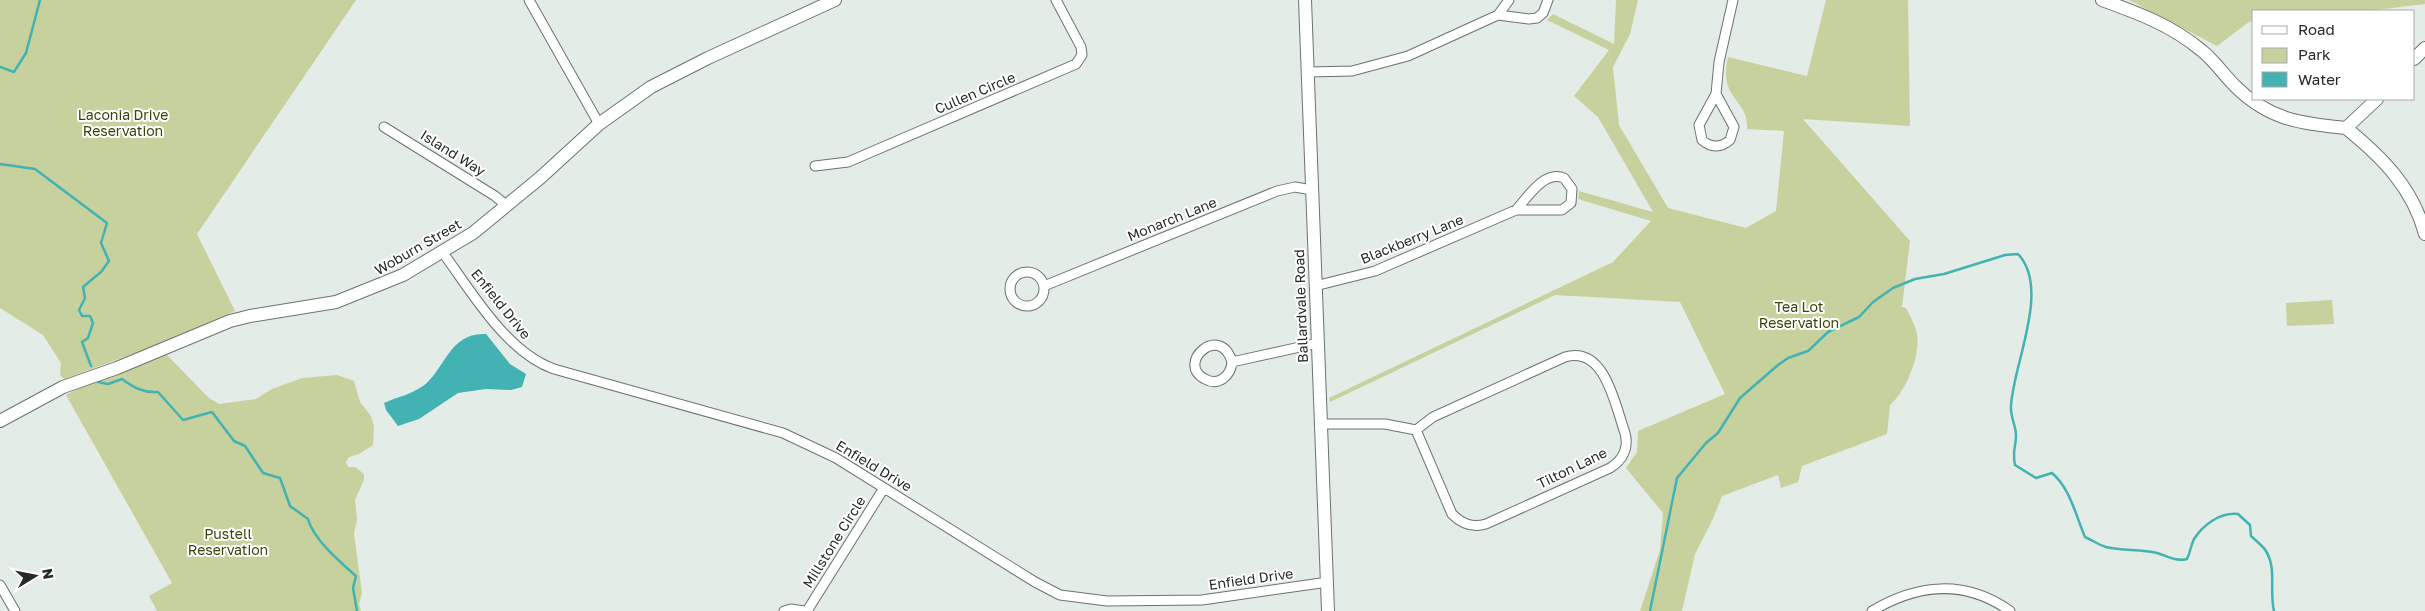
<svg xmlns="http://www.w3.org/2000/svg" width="2425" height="611" viewBox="0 0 2425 611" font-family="'Golos Text',sans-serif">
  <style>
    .green { fill: #c7d19e }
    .water { fill: #42b3b2 }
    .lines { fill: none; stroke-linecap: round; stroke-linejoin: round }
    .stream { stroke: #42b3b2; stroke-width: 2.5 }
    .street-casing { stroke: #6b736e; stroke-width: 11 }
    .secondary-casing { stroke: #6b736e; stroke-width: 14 }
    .street { stroke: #fff; stroke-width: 9 }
    .secondary { stroke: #fff; stroke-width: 12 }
    .labels { text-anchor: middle; stroke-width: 4; stroke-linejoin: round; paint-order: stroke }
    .street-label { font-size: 14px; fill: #262927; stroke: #fff }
    .park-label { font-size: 14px; fill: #3a4207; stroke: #fff }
  </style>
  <rect width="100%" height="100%" fill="#e3ece6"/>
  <path class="green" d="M0,0H356L197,234L235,311L152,347L64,379L60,375L61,363L43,335L0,308Z
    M1616,0H1638L1630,34L1613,67L1619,125L1668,208L1746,228L1776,211L1784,131L1747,129C1749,98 1718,101 1728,57L1807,76L1826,0H1908L1910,126L1803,119L1910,241L1902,307L1906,308C1910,316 1915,325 1917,334C1921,354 1906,392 1890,405L1887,434L1802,466L1798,482L1781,488L1778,475L1722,496L1713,519L1695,554L1682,611H1640L1660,550L1663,513L1626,468L1637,452L1638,431L1725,394L1680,302L1555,295L1330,402L1329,398L1613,262L1651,221L1578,199L1579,191L1653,212L1598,117L1574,96L1609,50L1547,20L1553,14L1614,44Z
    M2129,0H2425V4L2367,11H2254V21L2249,22L2217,46Z
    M2332,300L2334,324L2287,326L2286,303Z
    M167,355L209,398L219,404L256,399L272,389L302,378L337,375L354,381L360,402L371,416L374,427L373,445L359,454L349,457L346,462L348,467H355L364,474V480L355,500L357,520L354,533L362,593L359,604L361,611H157L149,596L172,583L66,395L93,381Z"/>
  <path class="water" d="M486,334L510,364L526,374L522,387L511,390L486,389L458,393L419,419L398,426L386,410L384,403C397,397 410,395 423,386C445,370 449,332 486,334Z"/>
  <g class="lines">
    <path class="stream" d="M0,67L14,72L26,53L40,0
      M0,164L35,169L107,223L101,243L109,261L101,272L83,287L85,298L79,310L82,316H90L93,323L88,338L82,342L91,366
      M98,382L108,384L122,379C134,388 144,393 158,392L183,420L212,412L234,441L245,446L263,473L280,478L290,506L308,519C313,539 340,562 356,576L353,588L357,611
      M1650,611L1677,478L1706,443L1718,433L1740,398L1778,365L1788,358L1808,351L1828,332L1859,317L1873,302L1893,288L1915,279L1944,274L2005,255L2018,254C2051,289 2013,364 2011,406C2010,416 2016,426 2016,435C2016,448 2012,450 2015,465L2036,478L2052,473C2070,488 2076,516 2085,537C2092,540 2099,545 2106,547C2123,551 2140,549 2157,553C2168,556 2176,562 2187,559C2190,553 2191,545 2194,539C2203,525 2220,512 2238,514L2250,525L2251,536C2256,541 2262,545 2266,551C2277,569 2269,591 2274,611"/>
    <g class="street-casing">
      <path id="street" d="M529,0L599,124
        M1498,15L1529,19L1537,18L1543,13L1548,0
        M1308,72L1352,71L1408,56L1498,15L1509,0
        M1716,94L1734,127L1730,140C1721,148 1711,148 1702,140L1699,125L1716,94L1719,62L1733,0
        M384,127L495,196L507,206
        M815,166L848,162L1076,64L1082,55L1081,47L1056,0
        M443,253C472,292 506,352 554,369L783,433L836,458L1035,582L1060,595L1107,601L1202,600L1328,582
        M1010 289a17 17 0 1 1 34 0a17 17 0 1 1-34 0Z
        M1044,286L1277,191L1295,187L1312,190
        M1315,286L1375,271L1516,210H1562L1571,203L1572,189L1564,178C1544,170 1528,197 1516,210
        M1232,362C1220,322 1175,364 1205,379C1219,387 1231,375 1232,362L1318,343
        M1321,424H1385L1416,430L1433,417L1565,357C1605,345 1615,405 1625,433C1629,448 1623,460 1610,468L1486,524C1472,528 1462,524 1452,514L1416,430
        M0,585L15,611
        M784,611L791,609L804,611
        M807,611L884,488
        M1872,611C1917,584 1965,579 2010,611"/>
    </g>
    <g class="secondary-casing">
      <path id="secondary" d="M1305,0L1328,611
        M2102,0C2138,13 2171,25 2201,50C2214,60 2223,74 2235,86C2269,120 2302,124 2346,128
        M2414,59L2425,48
        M2346,128C2382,157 2413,188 2425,234
        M2346,128L2377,99
        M0,421L63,387L117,368L230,321L250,316L336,302L403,275L473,233L540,178L599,124L651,87L708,58L835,0"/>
    </g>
    <use href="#street" class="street"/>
    <use href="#secondary" class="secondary"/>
  </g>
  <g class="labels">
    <g class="street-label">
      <text transform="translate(975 93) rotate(-23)" y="5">Cullen Circle</text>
      <text transform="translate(453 153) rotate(32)" y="5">Island Way</text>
      <text transform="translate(1172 219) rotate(-22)" y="5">Monarch Lane</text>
      <text transform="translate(1412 239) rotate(-22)" y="5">Blackberry Lane</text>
      <text transform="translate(418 247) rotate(-30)" y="5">Woburn Street</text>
      <text transform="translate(501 304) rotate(51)" y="5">Enfield Drive</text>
      <text transform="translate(1301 306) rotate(-92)" y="5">Ballardvale Road</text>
      <text transform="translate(874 466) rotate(31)" y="5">Enfield Drive</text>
      <text transform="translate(1572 468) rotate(-26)" y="5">Tilton Lane</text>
      <text transform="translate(834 542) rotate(-58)" y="5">Millstone Circle</text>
      <text transform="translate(1251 579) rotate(-8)" y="5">Enfield Drive</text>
    </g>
    <g class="park-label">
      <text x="123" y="120">Laconia Drive<tspan x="123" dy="16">Reservation</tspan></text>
      <text x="1799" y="312">Tea Lot<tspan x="1799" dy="16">Reservation</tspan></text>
      <text x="228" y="539">Pustell<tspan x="228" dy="16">Reservation</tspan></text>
    </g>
  </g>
  <rect x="2252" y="10" width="162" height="90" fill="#ffffff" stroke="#a8a9a9"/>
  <rect x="2262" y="26" width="25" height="8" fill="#ffffff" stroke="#a8a9a9"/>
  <text x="2298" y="35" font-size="15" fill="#262927">Road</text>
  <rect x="2262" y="48" width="25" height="15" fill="#c7d19e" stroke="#a8a9a9"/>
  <text x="2298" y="60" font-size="15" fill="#262927">Park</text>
  <rect x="2262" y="72" width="25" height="15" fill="#42b3b2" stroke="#a8a9a9"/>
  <text x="2298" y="85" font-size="15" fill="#262927">Water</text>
  <g transform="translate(35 576) rotate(80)" stroke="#ffffff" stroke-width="4" paint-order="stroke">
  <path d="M0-4L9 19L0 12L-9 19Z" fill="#262927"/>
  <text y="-8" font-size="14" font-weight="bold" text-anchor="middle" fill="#262927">N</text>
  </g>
</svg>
